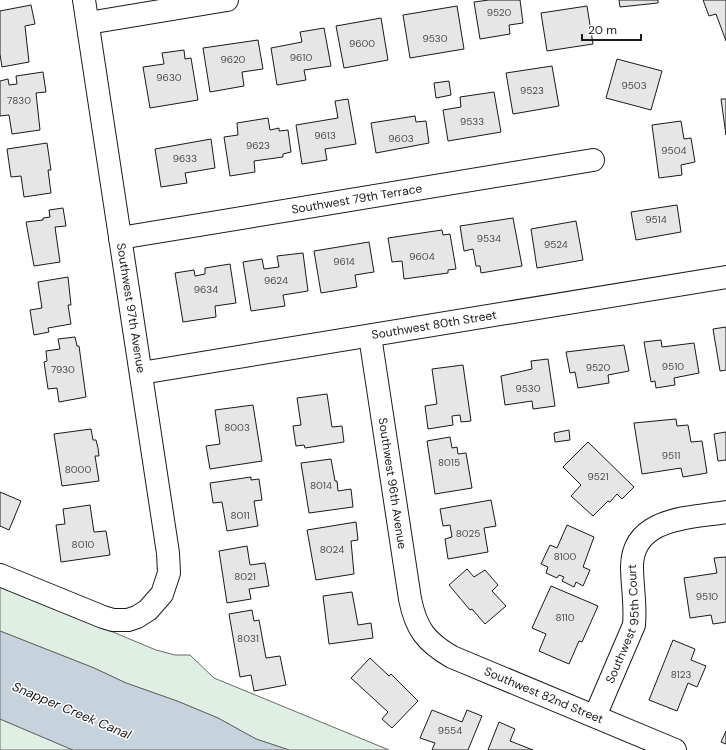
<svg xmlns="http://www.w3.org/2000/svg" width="726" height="750" viewBox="0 0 726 750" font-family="'DM Sans',sans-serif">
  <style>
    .green { fill: #e0efe3; stroke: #6a6a6a }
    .water { fill: #c6d2dc; stroke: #6a6a6a }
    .building { fill: #e6e6e6; stroke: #1a1a1a }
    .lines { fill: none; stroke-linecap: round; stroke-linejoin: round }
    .minor-casing { stroke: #1a1a1a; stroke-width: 24 }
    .minor { stroke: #fff; stroke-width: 22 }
    .labels { text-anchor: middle; stroke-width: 3; stroke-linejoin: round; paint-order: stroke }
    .number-label { font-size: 10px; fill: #4d4d4d }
    .street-label { font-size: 12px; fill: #1a1a1a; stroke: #fff }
    .water-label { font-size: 13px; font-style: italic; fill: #1a1a1a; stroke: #fff }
  </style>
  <rect width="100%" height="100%" fill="#fff"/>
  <path class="green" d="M0,585L156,650L175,655H190L214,678L389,750H289L256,739L218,718L177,701L126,683L94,668L0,631Z
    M0,719L73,750H0Z"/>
  <path class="water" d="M0,631L94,668L126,683L177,701L218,718L256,739L289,750H73L0,719Z"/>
  <path class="building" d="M489,0H520L523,23L509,25L510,34L480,39L474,2Z
    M619,0H658V3L620,7Z
    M703,0H726V41L716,14L709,16Z
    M31,5L35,24L25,26L29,62L2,67L0,54V11Z
    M457,6L464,49L410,58L403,15Z
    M587,6L593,44L547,51L541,13Z
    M381,18L388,60L344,68L336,26Z
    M324,28L331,66L304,70L306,80L277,85L271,48L302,42L300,32Z
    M258,40L263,69L242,72L244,86L210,92L203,48Z
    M184,50L185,59L191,58L198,100L150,108L143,67L164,64L162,53Z
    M617,59L662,71L651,110L606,98Z
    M552,66L559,106L513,114L506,73Z
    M43,72L46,92L36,93L40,130L12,134L9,115L0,116V81L8,79L9,85L17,84L16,76Z
    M449,81L451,95L436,98L434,83Z
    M494,92L501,132L448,141L443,110L461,107L460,97Z
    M348,99L356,144L325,149L327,160L302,164L296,125L338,118L335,101Z
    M721,99H726V135Z
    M415,116L416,122L426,121L429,143L376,153L371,123Z
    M268,118L270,130L279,128V131L288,130L291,152L283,154V157L254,161L255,172L230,176L224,137L238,135L237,123Z
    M681,121L684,139L691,138L695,162L681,165L682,175L659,178L652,125Z
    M211,139L215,168L185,173L187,183L161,187L155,149Z
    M47,143L51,170H48L51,193L24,197L21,176L11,177L7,149Z
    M677,205L681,232L636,240L631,212Z
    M63,208L66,226L55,227L60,262L34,266L26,222L43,220V218L50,217L49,210Z
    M513,218L522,266L481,273L480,266H476L473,249L464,251L460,226Z
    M576,221L583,260L537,268L531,229Z
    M442,230L443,235L450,234L456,269L448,270V273L404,279L402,261L392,262L388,238Z
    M369,242L374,272L355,275L357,287L321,293L314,251Z
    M303,253L308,291L283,295L285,306L251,311L243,262L262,259L264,269L279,267L277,256Z
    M230,264L236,303L215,306L216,317L183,322L175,273L194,270L195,276L205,274V268Z
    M68,277L71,305H68L71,324L48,328L49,332L34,335L30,310L42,308L38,282Z
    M726,327V370L720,371L713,329Z
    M75,337L77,346H79L86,397L59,402L57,388L48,389L44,362L47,361L46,351L60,349L58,339Z
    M661,340L662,347L694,343L699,373L674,378L675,385L656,388L655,381L651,382L644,342Z
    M624,345L629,371L608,375L609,383L578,388L575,372L570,373L566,352Z
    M548,359L555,406L533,409L532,401L505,405L501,376L532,369L531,361Z
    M463,365L471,421L461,422L460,415L452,416L453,425L428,429L425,406L437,404L432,369Z
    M327,394L332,427L342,426L344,442L305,448L304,445L296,446L293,426L301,425L297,398Z
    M253,405L262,461L210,469L206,446L220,444L215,410Z
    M676,419L677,426L688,425L691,442L702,441L707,473L683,477L681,468L642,474L634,423Z
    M91,429L93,440H96L98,448L99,456H95L99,481L62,486L54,434Z
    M569,430L570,440L555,442L554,433Z
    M726,432V460L718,461L714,434Z
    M450,437L452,448L457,447L458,454L466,453L472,488L435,494L427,441Z
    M588,442L634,487L622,499L617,494L610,502L608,501L593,516L571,496L581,485L563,467Z
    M331,459L335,481H337L338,491L351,489L353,507L309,513L301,463Z
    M251,477V480L259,479L262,500L254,501L258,526L227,531L222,502L213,503L210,483Z
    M0,492L21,501L9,530L0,526Z
    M491,500L496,526L484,528L488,552L448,559L445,539L452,537L450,525L443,526L440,509Z
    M90,505L94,532L106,531L110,555L61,562L56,525L65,524L63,509Z
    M356,522L358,540L351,541L354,574L316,580L307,530Z
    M567,525L594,537L583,567L590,570L583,586L576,582L574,587L562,581L564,577L559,575L557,578L546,573L548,567L541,564L550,545L557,548Z
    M247,546L250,565L265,563L269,586L249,589L251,599L227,603L219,551Z
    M726,557V622L713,624L711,615L690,618L684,578L717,573L714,558Z
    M467,569L474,577L485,570L498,585L492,591L506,606L485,624L472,609L470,610L449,585Z
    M551,586L598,606L582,642L579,641L569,664L539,651L546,634L532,628Z
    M352,592L358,625L371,623L373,638L329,644L323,596Z
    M252,610L254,621L259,620L266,658L280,656L286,685L254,691L251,675L240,677L229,614Z
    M673,640L695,649L691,660L706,666L697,687L688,683L677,711L649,700Z
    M370,658L389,676L391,674L418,701L392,728L382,719L388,712L351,678Z
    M432,710L462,722L467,710L482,716L468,750H432L435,743L420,738Z
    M499,722L515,729L510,741L533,750H488Z
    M726,731V744L721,742Z"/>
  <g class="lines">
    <g class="minor-casing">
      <g id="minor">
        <path d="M88,23L227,0"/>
        <path id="s1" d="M120,238L593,160"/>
        <path id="s2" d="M370,336L410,599C416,629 426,642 452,657L675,750"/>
        <path id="s3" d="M141,373L726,277"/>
        <path d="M0,575L103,617L113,620H128L137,617L148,610L162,594L169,573L168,553L84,0"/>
        <path id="s4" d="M595,716L634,625C636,605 632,586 632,566C633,517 690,518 726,512"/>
      </g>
    </g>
    <use href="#minor" class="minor"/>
  </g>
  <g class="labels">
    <g class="number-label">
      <text x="499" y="16">9520</text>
      <text x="435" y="42">9530</text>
      <text x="362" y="47">9600</text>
      <text x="301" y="61">9610</text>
      <text x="233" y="63">9620</text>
      <text x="169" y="81">9630</text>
      <text x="634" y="89">9503</text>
      <text x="532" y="94">9523</text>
      <text x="19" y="104">7830</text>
      <text x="472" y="125">9533</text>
      <text x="325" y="139">9613</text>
      <text x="401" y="142">9603</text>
      <text x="258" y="149">9623</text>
      <text x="674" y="154">9504</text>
      <text x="185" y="162">9633</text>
      <text x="656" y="223">9514</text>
      <text x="489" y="242">9534</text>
      <text x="556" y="248">9524</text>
      <text x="422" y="260">9604</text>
      <text x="344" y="265">9614</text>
      <text x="276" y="284">9624</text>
      <text x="206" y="293">9634</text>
      <text x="673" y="370">9510</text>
      <text x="598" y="371">9520</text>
      <text x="63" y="373">7930</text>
      <text x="528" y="392">9530</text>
      <text x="237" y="431">8003</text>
      <text x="671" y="459">9511</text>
      <text x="449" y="466">8015</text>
      <text x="78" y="473">8000</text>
      <text x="598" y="480">9521</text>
      <text x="321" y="489">8014</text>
      <text x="240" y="519">8011</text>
      <text x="468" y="537">8025</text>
      <text x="83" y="548">8010</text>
      <text x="332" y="553">8024</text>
      <text x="565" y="560">8100</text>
      <text x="245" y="580">8021</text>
      <text x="707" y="600">9510</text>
      <text x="565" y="621">8110</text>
      <text x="248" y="642">8031</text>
      <text x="681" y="678">8123</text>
      <text x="450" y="734">9554</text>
    </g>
    <g class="street-label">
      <text dy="4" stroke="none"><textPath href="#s1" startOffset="240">Southwest 79th Terrace</textPath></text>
      <text transform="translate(131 308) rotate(81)" y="4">Southwest 97th Avenue</text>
      <text dy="4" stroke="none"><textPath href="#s3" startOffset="297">Southwest 80th Street</textPath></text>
      <text dy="4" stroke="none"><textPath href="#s2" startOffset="149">Southwest 96th Avenue</textPath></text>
      <text dy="4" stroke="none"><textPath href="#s4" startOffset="98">Southwest 95th Court</textPath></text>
      <text dy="4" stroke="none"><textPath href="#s2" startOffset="440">Southwest 82nd Street</textPath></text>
    </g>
    <g class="water-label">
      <text transform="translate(72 710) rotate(23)" y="5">Snapper Creek Canal</text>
    </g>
  </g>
  <path d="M582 34v6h59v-6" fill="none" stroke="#1a1a1a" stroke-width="2"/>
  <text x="588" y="34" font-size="12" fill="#1a1a1a" stroke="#ffffff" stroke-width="3" paint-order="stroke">20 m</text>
</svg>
